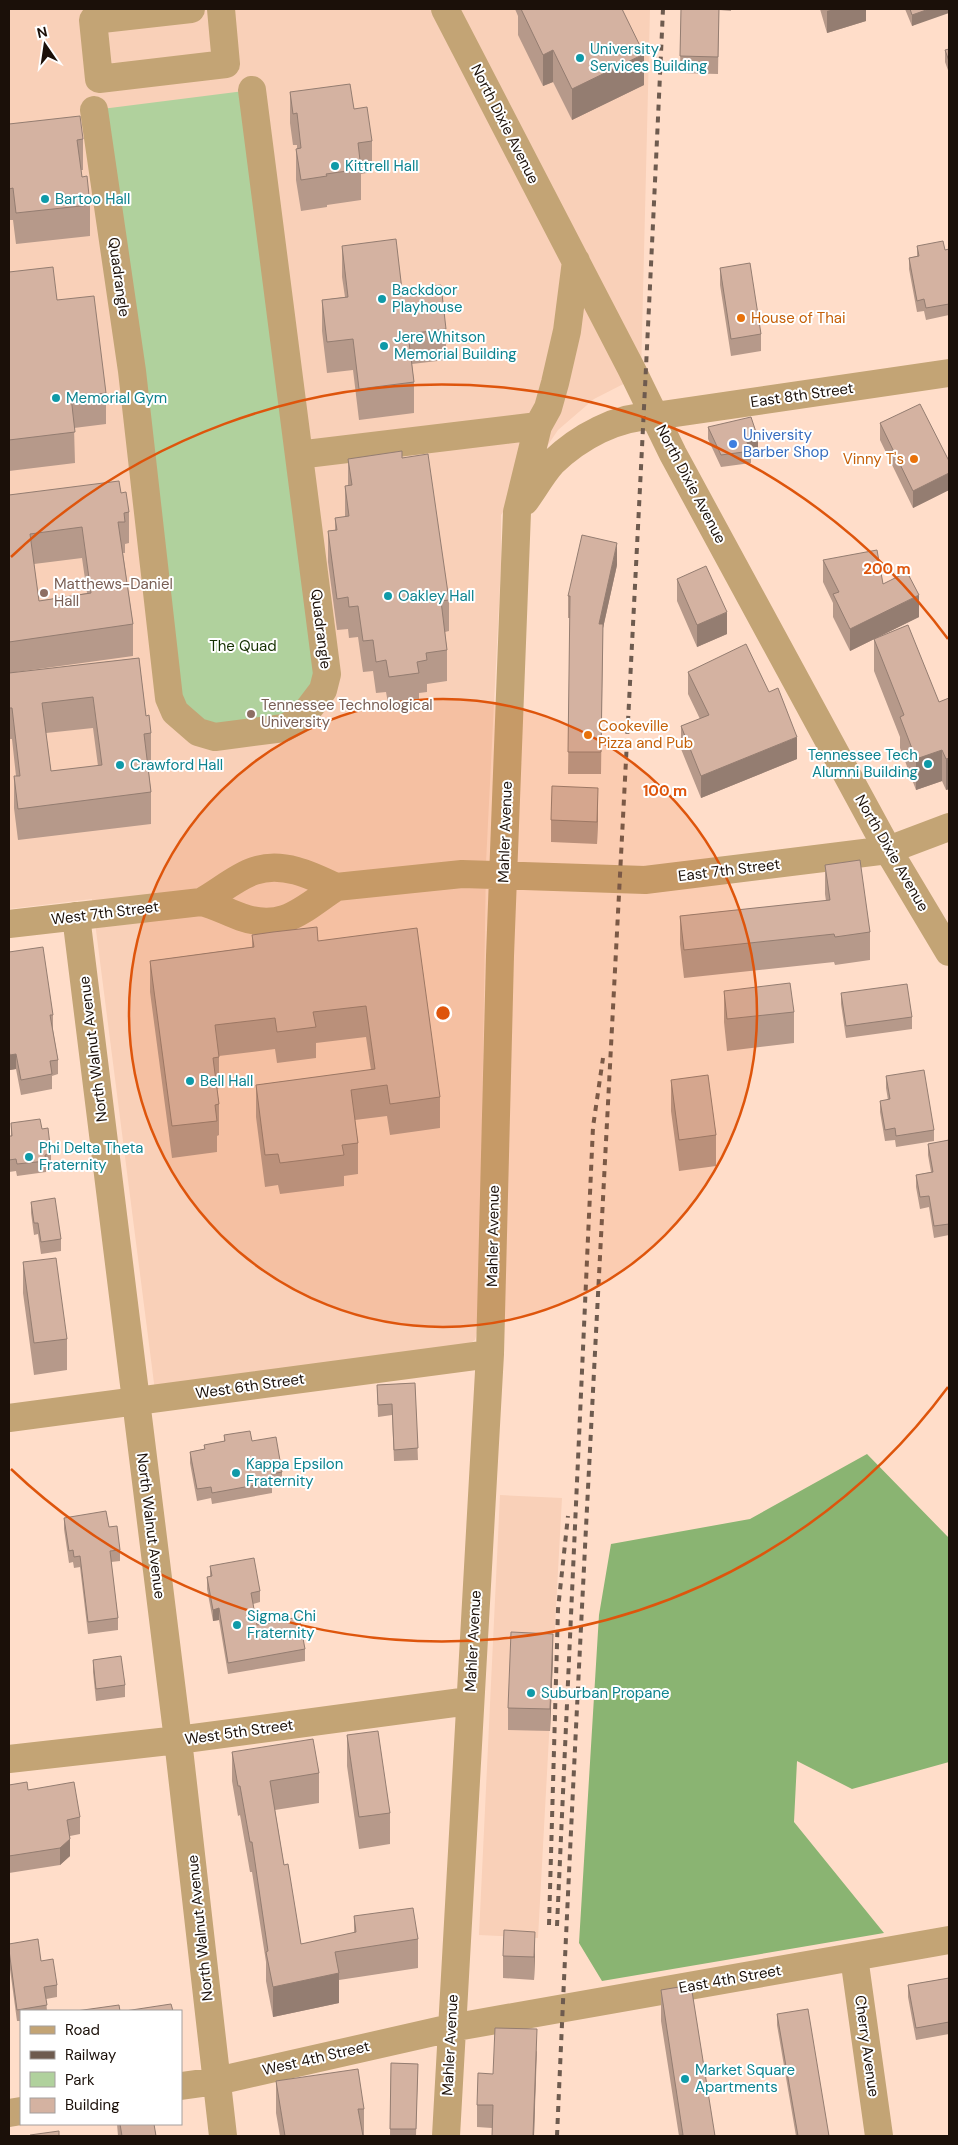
<svg xmlns="http://www.w3.org/2000/svg" width="958" height="2145" viewBox="0 0 958 2145" font-family="'DM Sans',sans-serif">
  <style>
    .built { fill: #f9d0b8 }
    .green { fill: #b0d19d }
    .forest { fill: #8ab472 }
    .lines { fill: none; stroke-linecap: round; stroke-linejoin: round }
    .minor { stroke: #c3a475; stroke-width: 28 }
    .rail { stroke: #6e5b4f; stroke-width: 4; stroke-dasharray: 6 6; stroke-linecap: butt }
    .wall { fill: #b6998a; fill-rule: evenodd }
    .shaded-wall { fill: #947d71 }
    .building { fill: #d4b2a1; stroke: #947d71; fill-rule: evenodd }
    .ring { fill: none; stroke: #de550c; stroke-width: 2.5 }
    .culture-dot { fill: #0f9aa8; stroke: #fff; stroke-width: 2 }
    .food-dot { fill: #e8710a; stroke: #fff; stroke-width: 2 }
    .shop-dot { fill: #3f7fe0; stroke: #fff; stroke-width: 2 }
    .education-dot { fill: #8d6e63; stroke: #fff; stroke-width: 2 }
    .labels { text-anchor: middle; stroke-width: 4; stroke-linejoin: round; paint-order: stroke }
    .culture-label { font-size: 15px; fill: #0d838f; stroke: #fff; text-anchor: start }
    .street-label { font-size: 15px; fill: #1b1009; stroke: #fff }
    .food-label { font-size: 15px; fill: #c56008; stroke: #fff; text-anchor: start }
    .shop-label { font-size: 15px; fill: #366cbe; stroke: #fff; text-anchor: start }
    .education-label { font-size: 15px; fill: #785e54; stroke: #fff; text-anchor: start }
    .park-label { font-size: 15px; fill: #163102; stroke: #fff }
    .centre { fill: #de550c; stroke: #fff; stroke-width: 2.5 }
    .ring-label { font-size: 15px; text-anchor: middle; font-weight: bold; fill: #de550c; stroke: #fff; stroke-width: 4; stroke-linejoin: round; paint-order: stroke }
  </style>
  <rect width="100%" height="100%" fill="#ffddc9"/>
  <path class="built" d="M9,9H650L641,375L594,399L558,430L501,515V564L486,863L479,1325L475,1340L462,1349L155,1391L92,899L9,909Z
    M500,1495L562,1498L538,1938L479,1935Z"/>
  <path class="green" d="M252,90L327,674L301,719L215,737L175,712L94,110Z"/>
  <path class="forest" d="M867,1454L949,1538V1762L852,1789L797,1761L794,1822L884,1933L602,1981L579,1943L599,1615L611,1544L750,1519Z"/>
  <g class="lines">
    <path class="minor" d="M191,9L93,20L99,79L226,64L221,9
      M445,9L632,370L673,454L888,850L949,952
      M94,110L132,371L169,698L175,712L198,732L215,737L284,728L301,719L323,690L327,674L252,90
      M306,454L538,426
      M525,501C534,489 542,474 552,463C579,437 617,416 655,416L949,373
      M336,887L462,874L645,880L888,850L949,827
      M76,916L178,1740L223,2136
      M9,924L201,902C215,905 227,912 241,917C283,932 303,909 336,887C311,875 282,861 254,871C236,877 218,893 201,902
      M9,1418L490,1354
      M9,1759L178,1740L469,1701
      M854,1957L879,2136
      M181,2086L217,2081L451,2028L949,1940
      M9,2113L21,2111
      M446,2136L490,1354L500,956L517,512L538,426L548,408L555,383L567,331L576,261"/>
    <path class="rail" d="M549,1925L558,1609L568,1516
      M557,1926L593,1127L603,1058
      M557,2136C588,1427 631,718 663,9"/>
  </g>
  <path class="wall" d="M515,9H622L644,85L572,120L553,82L543,86L518,35V16Z
    M681,9H731V11L719,10L718,74L680,73Z
    M820,9H866V21L827,33Z
    M905,9H949L912,26Z
    M949,49V73L945,62V50Z
    M290,92L354,109L372,141V172L361,174V200L327,205V207L301,211L296,180V149H297V145H293L290,123Z
    M9,124L83,139V170H81L82,177L90,205V236L16,244L13,220H9Z
    M342,246L402,290L446,329V360L412,364L414,382V413L359,420L353,370L327,373L322,331V300L345,297L342,277Z
    M917,246L945,250L949,249V315L926,320L924,311L917,312L909,269V258L917,256Z
    M720,268L761,334V351L731,356L720,285Z
    M9,272L57,300L106,393V424L74,428L75,463L9,471Z
    M880,423L949,461V490L913,508L880,440Z
    M708,427L758,449L751,451V463L721,467L708,439Z
    M402,458L449,600V631L445,632L447,650V681L427,684V692L419,693V704L389,709L386,692L376,693L373,671L363,672L358,637L349,638L348,629L337,630L328,562V531L335,530V518L345,517V486H348V459Z
    M121,493L129,512V543L125,544V553H123L133,624V656L9,673V495ZM82,558L87,593L39,601L34,564Z
    M823,560L883,584L919,617L850,651L833,617V603L823,582Z
    M617,565L603,628L601,774H568L570,618H568V596Z
    M677,579L727,634L697,647L677,601Z
    M874,639L939,702L949,698V789L946,790L942,781L916,790L900,748V737L874,671Z
    M139,658L146,716L151,733V764H148L151,792V824L18,840L14,808V776H16L12,739H9V673ZM93,728L98,766L51,771L46,733Z
    M688,672L797,759L701,798L681,749V726L700,719L688,694Z
    M598,810L597,844L551,842V820Z
    M825,865L870,932V960L835,965L834,962L684,978L680,944V916L826,901L825,894Z
    M252,935L318,941L440,1097V1128L390,1135L387,1116L355,1120L358,1143V1174L344,1176V1186L280,1194L278,1185L265,1187L256,1117V1085L371,1070L366,1037L316,1043V1058L277,1063L275,1049L219,1056V1088L217,1089L219,1104V1135L217,1136V1152L172,1158L150,992V961L252,947Z
    M9,952L53,1015V1030L58,1060V1074L52,1076V1089L21,1095L16,1069L10,1070L9,1065Z
    M724,991L794,1012V1043L727,1051L724,1022Z
    M841,993L912,1017V1029L846,1038L841,1004Z
    M886,1076L934,1130V1141L896,1147L895,1140L885,1141L880,1112V1101L888,1100L886,1088Z
    M671,1080L716,1135V1166L679,1171L671,1111Z
    M11,1123L42,1129L51,1154V1166H46V1172L17,1176L16,1171L9,1172V1136H11Z
    M949,1140V1235L934,1238L929,1207L920,1209L916,1187V1175L931,1172L928,1155V1144Z
    M31,1202L61,1239V1251L41,1254L38,1234L34,1235L31,1213Z
    M23,1262L67,1339V1370L34,1375L23,1293Z
    M415,1383L418,1460L394,1461L392,1415L378,1417L377,1385Z
    M224,1435L252,1441L282,1472V1483L272,1485V1493L212,1504L211,1498L197,1501L190,1463V1452L204,1449V1445L224,1441Z
    M64,1518L109,1527L120,1550V1561L111,1562L118,1618V1630L88,1634L80,1567L74,1568L73,1562L69,1563L64,1529Z
    M210,1566L260,1591V1602L253,1604L257,1625L305,1649V1661L228,1674L219,1620L213,1621L207,1589V1577H210Z
    M553,1656L550,1731L508,1730V1708Z
    M93,1660L125,1685V1697L96,1701L93,1672Z
    M347,1735L390,1813V1844L359,1849L347,1766Z
    M232,1752L319,1773V1803L275,1810L284,1865L301,1944L354,1933V1916L418,1939V1968L339,1980V2003L273,2017L266,1981V1962L252,1872H250L240,1815L238,1816L232,1781Z
    M9,1785L28,1790L80,1817V1834L70,1836V1856L60,1865L9,1873Z
    M9,1944L41,1961L57,1985V1997L46,1999L47,2011H21V2021H17L9,1962Z
    M535,1954L534,1980L503,1978V1956Z
    M949,1978V2034L916,2040L908,1997V1985Z
    M661,1990L715,2136H679L661,2021Z
    M777,2014L829,2136H796L777,2025Z
    M537,2051L534,2136H492V2128L477,2127V2105L493,2074Z
    M391,2063L418,2064L416,2136H390Z
    M276,2081L364,2109V2136H280L276,2113Z
    M117,2124H154L156,2136H118Z"/>
  <path class="shaded-wall" d="M834,9H866V21L827,33V11Z
    M929,9H949V13L912,26V15Z
    M553,50V82L543,86V55Z
    M644,54V85L572,120V89Z
    M758,438V449L746,452V440Z
    M949,473V490L913,508V491Z
    M617,543V565L603,628L601,774L603,629L599,624Z
    M919,595V617L850,651V629Z
    M727,612V634L697,647V625Z
    M797,737V759L701,798V776Z
    M942,750V781L916,790V759Z
    M949,758V789L946,790V759Z
    M598,788V810L597,844V822Z
    M16,1054V1069L10,1070V1055Z
    M219,1608V1620L213,1621V1610Z
    M553,1634V1656L550,1731V1709Z
    M70,1839V1856L60,1865V1848Z
    M535,1932V1954L534,1980V1957Z
    M339,1973V2003L273,2017V1987Z
    M537,2029L534,2136H533Z"/>
  <path class="building" d="M521,9H622L644,54L572,89L553,50L543,55Z
    M681,9H719L718,57L680,56Z
    M910,9H929L912,15Z
    M949,49V61L945,50Z
    M350,84L354,109L367,107L372,141L358,143L361,169L326,174L327,176L301,180L296,149L301,148L297,113L293,114L290,92Z
    M80,116L83,139L77,140L82,177L87,176L90,205L16,213L13,188L9,189V124Z
    M396,239L402,290L441,285L446,329L408,334L414,382L359,389L353,339L327,342L322,300L348,297L342,246Z
    M943,241L945,250L949,249V304L926,308L924,299L917,301L909,258L919,256L917,246Z
    M750,263L761,334L731,339L720,268Z
    M53,267L57,300L94,296L106,393L71,397L75,432L9,440V272Z
    M920,404L949,461V473L913,491L880,423Z
    M751,417L758,438L746,440L751,451L721,455L708,427Z
    M402,451V458L428,454L449,600L441,601L447,650L426,653L427,660L417,662L419,673L389,677L386,660L376,662L373,640L363,641L358,606L349,607L348,597L337,599L328,531L337,530L335,518L349,516L345,486L352,485L348,459Z
    M119,481L121,493L126,492L129,512L124,513L125,522H118L133,624L9,642V495ZM82,527L91,593L39,601L30,534Z
    M582,535L617,543L599,624H603L601,752H568L570,596H568Z
    M877,550L883,584L907,572L919,595L850,629L833,594L839,592L823,560Z
    M706,566L727,612L697,625L677,579Z
    M908,625L939,702L949,698V758L946,759L942,750L916,759L900,717L904,715L874,639Z
    M746,644L769,692L778,688L797,737L701,776L681,726L709,715L688,672Z
    M139,658L146,716L149,715L151,733L144,734L151,792L18,809L14,776H20L12,708H9V673ZM93,697L102,765L51,771L42,703Z
    M552,786L598,788L597,822L551,820Z
    M860,860L870,932L835,937L834,934L684,950L680,916L830,900L825,865Z
    M317,927L318,941L417,928L440,1097L390,1104L387,1085L351,1090L358,1143L342,1145L344,1155L280,1163L278,1154L265,1155L256,1085L375,1069L366,1006L313,1012L316,1027L277,1032L275,1018L215,1025L219,1057L213,1058L219,1104L215,1105L217,1121L172,1126L150,961L254,947L252,935L273,932Z
    M43,947L53,1015H50L58,1060L50,1061L52,1074L21,1080L16,1054L10,1055L9,1051V952Z
    M790,983L794,1012L727,1019L724,991Z
    M907,984L912,1017L846,1026L841,993Z
    M924,1070L934,1130L896,1136L895,1128L885,1130L880,1101L890,1099L886,1076Z
    M708,1075L716,1135L679,1140L671,1080Z
    M40,1119L42,1129L48,1128L51,1154L45,1155L46,1161L17,1164L16,1159L9,1160V1136H12L11,1123Z
    M949,1140V1224L934,1226L929,1196L920,1197L916,1175L933,1172L928,1144Z
    M55,1198L61,1239L41,1242L38,1223H34L31,1202Z
    M56,1258L67,1339L34,1343L23,1262Z
    M415,1383L418,1448L394,1450L392,1404L378,1405L377,1385Z
    M250,1431L252,1441L276,1437L282,1472L271,1474L272,1482L212,1493L211,1487L197,1489L190,1452L205,1449L204,1445L225,1441L224,1435Z
    M106,1511L109,1527L117,1526L120,1550L110,1551L118,1618L88,1622L80,1556L74,1557L73,1550L69,1551L64,1518Z
    M254,1558L260,1591L251,1593L257,1625L299,1617L305,1649L228,1663L219,1608L213,1610L207,1577L212,1576L210,1566Z
    M511,1632L553,1634L550,1709L508,1708Z
    M121,1656L125,1685L96,1689L93,1660Z
    M378,1731L390,1813L359,1817L347,1735Z
    M313,1739L319,1773L270,1781L284,1865L288,1864L301,1944L356,1932L354,1916L413,1908L418,1939L335,1952L339,1973L273,1987L266,1952L268,1951L252,1842H250L240,1786H238L232,1752Z
    M27,1782L28,1790L74,1782L80,1817L67,1820L70,1839L60,1848L9,1856V1785Z
    M504,1930L535,1932L534,1957L503,1956Z
    M38,1939L41,1961L53,1959L57,1985L44,1987L47,2005L17,2010L9,1950V1944Z
    M949,1978V2022L916,2028L908,1985Z
    M691,1985L715,2136H676L683,2135L661,1990Z
    M171,2004L173,2011H125Z
    M119,2005L120,2011H76Z
    M808,2009L829,2136H798L777,2014Z
    M495,2028L537,2029L533,2136H492L493,2105H477L478,2073L493,2074Z
    M391,2063L418,2064L416,2129H390Z
    M358,2069L364,2109H358L363,2136H285L276,2081Z
    M120,2124H154L156,2136H122Z
    M59,2131V2136H30V2135Z"/>
  <circle cx="443" cy="1013" r="314" fill="#de550c" fill-opacity=".12"/>
  <g class="ring">
    <circle cx="443" cy="1013" r="314"/>
    <path d="M948 1387A628 628 0 0 1 11 1469M11 557A628 628 0 0 1 948 639"/>
  </g>
  <g class="culture-dot">
    <circle cx="580" cy="58" r="5"/>
    <circle cx="335" cy="166" r="5"/>
    <circle cx="45" cy="199" r="5"/>
    <circle cx="382" cy="299" r="5"/>
    <circle cx="384" cy="346" r="5"/>
    <circle cx="56" cy="398" r="5"/>
    <circle cx="388" cy="596" r="5"/>
    <circle cx="928" cy="764" r="5"/>
    <circle cx="120" cy="765" r="5"/>
    <circle cx="190" cy="1081" r="5"/>
    <circle cx="29" cy="1157" r="5"/>
    <circle cx="236" cy="1473" r="5"/>
    <circle cx="237" cy="1625" r="5"/>
    <circle cx="531" cy="1693" r="5"/>
    <circle cx="685" cy="2079" r="5"/>
  </g>
  <g class="food-dot">
    <circle cx="741" cy="318" r="5"/>
    <circle cx="914" cy="459" r="5"/>
    <circle cx="588" cy="735" r="5"/>
  </g>
  <circle class="shop-dot" cx="733" cy="444" r="5"/>
  <g class="education-dot">
    <circle cx="44" cy="593" r="5"/>
    <circle cx="251" cy="714" r="5"/>
  </g>
  <g class="labels">
    <g class="culture-label">
      <text x="590" y="54">University<tspan x="590" dy="17">Services Building</tspan></text>
      <text x="345" y="171">Kittrell Hall</text>
      <text x="55" y="204">Bartoo Hall</text>
      <text x="392" y="295">Backdoor<tspan x="392" dy="17">Playhouse</tspan></text>
      <text x="394" y="342">Jere Whitson<tspan x="394" dy="17">Memorial Building</tspan></text>
      <text x="66" y="403">Memorial Gym</text>
      <text x="398" y="601">Oakley Hall</text>
      <text x="918" y="760" text-anchor="end">Tennessee Tech<tspan x="918" dy="17">Alumni Building</tspan></text>
      <text x="130" y="770">Crawford Hall</text>
      <text x="200" y="1086">Bell Hall</text>
      <text x="39" y="1153">Phi Delta Theta<tspan x="39" dy="17">Fraternity</tspan></text>
      <text x="246" y="1469">Kappa Epsilon<tspan x="246" dy="17">Fraternity</tspan></text>
      <text x="247" y="1621">Sigma Chi<tspan x="247" dy="17">Fraternity</tspan></text>
      <text x="541" y="1698">Suburban Propane</text>
      <text x="695" y="2075">Market Square<tspan x="695" dy="17">Apartments</tspan></text>
    </g>
    <g class="street-label">
      <text transform="translate(505 124) rotate(63)" y="5">North Dixie Avenue</text>
      <text transform="translate(119 277) rotate(82)" y="5">Quadrangle</text>
      <text transform="translate(802 395) rotate(-8)" y="5">East 8th Street</text>
      <text transform="translate(691 484) rotate(62)" y="5">North Dixie Avenue</text>
      <text transform="translate(321 629) rotate(83)" y="5">Quadrangle</text>
      <text transform="translate(505 832) rotate(-88)" y="5">Mahler Avenue</text>
      <text transform="translate(892 853) rotate(60)" y="5">North Dixie Avenue</text>
      <text transform="translate(729 870) rotate(-7)" y="5">East 7th Street</text>
      <text transform="translate(105 913) rotate(-7)" y="5">West 7th Street</text>
      <text transform="translate(93 1049) rotate(-97)" y="5">North Walnut Avenue</text>
      <text transform="translate(493 1236) rotate(-89)" y="5">Mahler Avenue</text>
      <text transform="translate(250 1386) rotate(-8)" y="5">West 6th Street</text>
      <text transform="translate(151 1526) rotate(83)" y="5">North Walnut Avenue</text>
      <text transform="translate(473 1641) rotate(-87)" y="5">Mahler Avenue</text>
      <text transform="translate(239 1732) rotate(-8)" y="5">West 5th Street</text>
      <text transform="translate(200 1928) rotate(-96)" y="5">North Walnut Avenue</text>
      <text transform="translate(730 1979) rotate(-10)" y="5">East 4th Street</text>
      <text transform="translate(450 2045) rotate(-87)" y="5">Mahler Avenue</text>
      <text transform="translate(867 2046) rotate(82)" y="5">Cherry Avenue</text>
      <text transform="translate(316 2058) rotate(-13)" y="5">West 4th Street</text>
    </g>
    <g class="food-label">
      <text x="751" y="323">House of Thai</text>
      <text x="904" y="464" text-anchor="end">Vinny T's</text>
      <text x="598" y="731">Cookeville<tspan x="598" dy="17">Pizza and Pub</tspan></text>
    </g>
    <g class="shop-label">
      <text x="743" y="440">University<tspan x="743" dy="17">Barber Shop</tspan></text>
    </g>
    <g class="education-label">
      <text x="54" y="589">Matthews-Daniel<tspan x="54" dy="17">Hall</tspan></text>
      <text x="261" y="710">Tennessee Technological<tspan x="261" dy="17">University</tspan></text>
    </g>
    <g class="park-label">
      <text x="243" y="651">The Quad</text>
    </g>
  </g>
  <circle cx="443" cy="1013" r="8" class="centre"/>
  <g class="ring-label">
    <text x="887" y="574">200 m</text>
    <text x="665" y="796">100 m</text>
  </g>
  <rect width="958" height="2145" fill="none" stroke="#1b1009" stroke-width="20"/>
  <rect x="20" y="2010" width="162" height="115" fill="#ffffff" stroke="#a49f9d"/>
  <rect x="30" y="2026" width="25" height="8" fill="#c3a475" stroke="#a49f9d"/>
  <text x="65" y="2035" font-size="15" fill="#1b1009">Road</text>
  <rect x="30" y="2051" width="25" height="8" fill="#6e5b4f" stroke="#a49f9d"/>
  <text x="65" y="2060" font-size="15" fill="#1b1009">Railway</text>
  <rect x="30" y="2072" width="25" height="15" fill="#b0d19d" stroke="#a49f9d"/>
  <text x="65" y="2085" font-size="15" fill="#1b1009">Park</text>
  <rect x="30" y="2098" width="25" height="15" fill="#d4b2a1" stroke="#a49f9d"/>
  <text x="65" y="2110" font-size="15" fill="#1b1009">Building</text>
  <g transform="translate(45 45) rotate(347)" stroke="#ffffff" stroke-width="4" paint-order="stroke">
  <path d="M0-4L9 19L0 12L-9 19Z" fill="#1b1009"/>
  <text y="-8" font-size="14" font-weight="bold" text-anchor="middle" fill="#1b1009">N</text>
  </g>
</svg>
